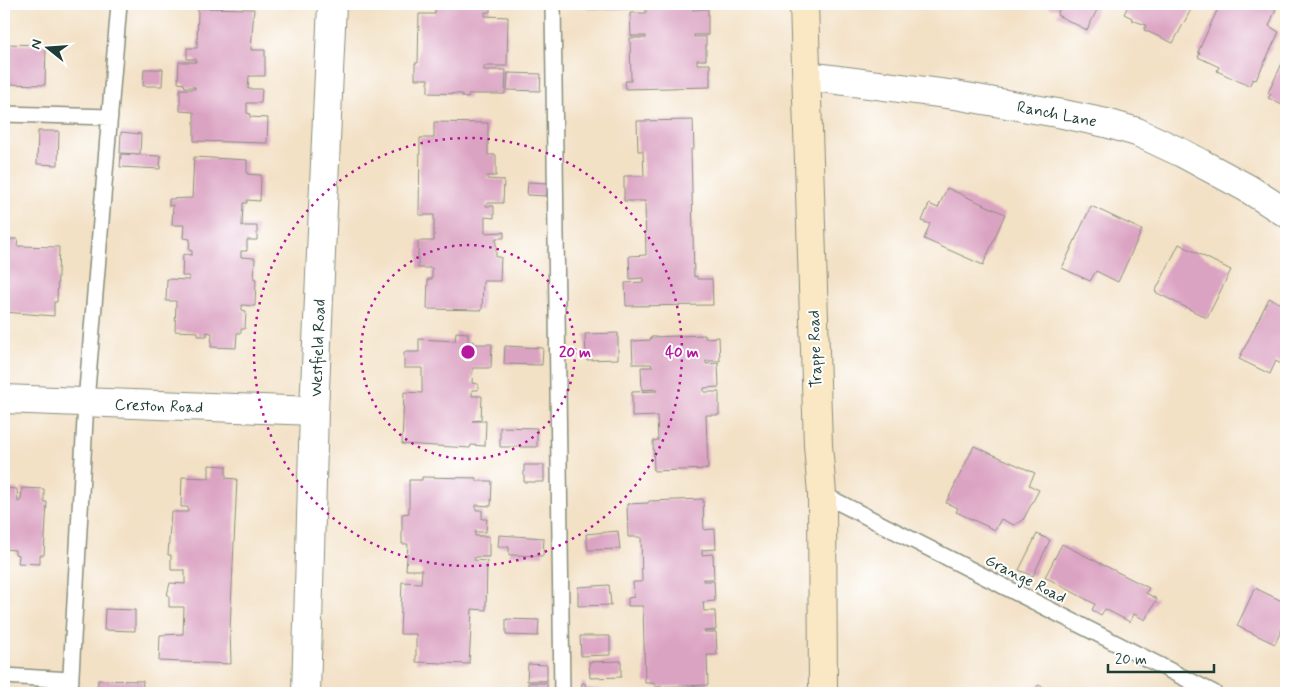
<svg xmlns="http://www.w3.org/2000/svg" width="1290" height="697" viewBox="0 0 1290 697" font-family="Mynerve,sans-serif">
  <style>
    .building { fill: #dba3c2 }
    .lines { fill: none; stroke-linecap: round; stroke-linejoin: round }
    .lane-casing { stroke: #898f7d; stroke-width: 18 }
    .street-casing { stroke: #898f7d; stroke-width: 30 }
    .secondary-casing { stroke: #898f7d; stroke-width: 30 }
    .lane { stroke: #fff; stroke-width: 15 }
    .street { stroke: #fff; stroke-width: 28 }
    .secondary { stroke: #fae7c3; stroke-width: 28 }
    .ring { fill: none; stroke: #b5179e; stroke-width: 2.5; stroke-dasharray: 2.5 5 }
    .labels { text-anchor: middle; stroke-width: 4; stroke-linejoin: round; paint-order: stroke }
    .street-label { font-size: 16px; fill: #1f3d34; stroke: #fff }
    .centre { fill: #b5179e; stroke: #fff; stroke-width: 2.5 }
    .ring-label { font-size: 15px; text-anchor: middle; font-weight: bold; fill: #b5179e; stroke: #fff; stroke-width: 4; stroke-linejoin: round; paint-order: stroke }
  </style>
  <rect width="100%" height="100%" fill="#fff"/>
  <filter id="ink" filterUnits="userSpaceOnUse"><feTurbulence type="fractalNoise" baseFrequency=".02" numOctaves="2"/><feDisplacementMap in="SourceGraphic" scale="10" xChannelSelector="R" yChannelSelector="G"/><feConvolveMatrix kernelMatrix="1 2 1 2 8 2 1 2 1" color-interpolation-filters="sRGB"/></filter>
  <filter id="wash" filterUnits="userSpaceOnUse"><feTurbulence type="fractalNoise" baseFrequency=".0096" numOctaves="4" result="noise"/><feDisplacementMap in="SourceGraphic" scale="20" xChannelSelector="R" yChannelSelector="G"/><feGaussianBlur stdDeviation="1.12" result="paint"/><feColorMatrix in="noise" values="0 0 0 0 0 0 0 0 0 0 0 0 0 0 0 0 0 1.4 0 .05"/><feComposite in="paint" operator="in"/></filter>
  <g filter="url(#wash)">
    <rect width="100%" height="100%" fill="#f3e1c6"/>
    <g id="blocks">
      <path class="building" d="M435,4H490V12H485V16L508,17L507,66H484V70H506L505,94H469L468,98L462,97V94L428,93V79H415V63H418L419,14H435Z
        M588,4H628V9H588Z
        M629,4H705V6H693V10L708,9V35H694V37H706V60H697V64H710V87L626,89L625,81H631L630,38H646V36H631L630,13H646V9H629Z
        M1044,4H1100L1087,30L1057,15L1059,10L1054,8L1053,9Z
        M1129,4H1194L1173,43L1144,30L1146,25L1132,20V18L1124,14Z
        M1220,4H1267L1276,9L1269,26L1279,32L1256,80L1253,79L1249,86L1217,71L1219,67L1198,57L1200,53L1198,52Z
        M198,8L254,9L251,50H265V76H249L248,89H262L261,103H247V113L250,114V117L268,118L267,143L194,141V112L180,111V89H195V87H185L184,84L178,83L179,62H196V59H187V48H197Z
        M4,44L46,45L45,85L4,84Z
        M1286,55V107L1268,98L1271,94L1268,93Z
        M144,69H163L162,86H143Z
        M508,73L541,74L540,91L507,90Z
        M693,120L694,149H691L694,277L697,276V279H712L713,305L626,306L625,283L643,282V278L630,279L629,256L646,255L645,201H624V176H644L643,151H638L637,121Z
        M434,122L488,123V155H496V176H487V179L504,180L503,203H487L486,206H494V218L485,217V233L504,232V238H496V257H501L500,281H483L482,310L427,309L428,279H432V268H418V241H434V215H419L420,138H434Z
        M38,131H59L58,165L37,164Z
        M121,132L141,134L140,154L120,153Z
        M121,154L161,156L160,169L120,167Z
        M194,157L247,160V174L261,175L260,201L247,200V203H243L242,226H257V240H247V251H241V257L255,258L254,279H256L255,306L242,305V310L246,311L245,329H241V333H237L236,348L211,347L212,333L207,332V336H198V332L175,331L176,301H166L167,279L189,280V276H182L183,254L192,255V251L189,250L190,239L183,238L184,225H172L173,205L169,206V199L192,198Z
        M528,182L548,183L547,196L527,195Z
        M947,188L1005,214L983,265L924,239L930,224L922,221L929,204L938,208Z
        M1091,206L1142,230L1118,282L1096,271L1090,281L1062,268Z
        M9,239H18L17,246L59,247L57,302H54V316L4,312V245H9Z
        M1179,244L1231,270L1207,318L1155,292Z
        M1269,298L1286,306V367L1276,361L1270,374L1239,359Z
        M456,332L468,333V342H473V344H492L491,368H473L472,383L478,384V390H472V396H482L481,420L472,421H486L485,446L471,445L470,448L402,444L404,392L422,393V368H404V352H419V339L455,341Z
        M618,333V359L586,360L585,334Z
        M705,335V338L719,337L720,361H706V364L718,363L719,387L704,388V392H719V415H706L708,469L654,471L653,441L658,440L657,416L632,417V392L657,391V389L642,390L641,367H652L651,364H633L632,341L650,340L651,337Z
        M505,346L543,348L542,365L504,364Z
        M500,427L537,428V447H500Z
        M974,446L1035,473L1029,485L1039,490L1023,520L1014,525L1001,519L995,530L956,512L958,508L946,503Z
        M209,465L226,466V478L237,479L230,629L231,664L159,661L160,635L183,634L184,607H169V595H167L170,583L185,584V570H171V555H168L171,512H188V507H181L182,477L209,478Z
        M524,465H544V482H524Z
        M422,477L476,478V481H492L491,506L476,505V510H482V519H487L486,532H475V536H489V557H475L474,560L487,561L486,610L472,609L469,664L416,662V634H400L402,582L421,583L422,570H406L408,544H402V514L409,513V480H422Z
        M4,488L17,489L18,502L21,500L22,488L44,489V502H47L44,555H40V564L18,563L19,555L15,554V550L4,549Z
        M703,499L704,530L715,529L716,549L702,550V555L713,554L714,579H703V581H714L715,601L703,602L704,611H715L716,630L704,631L705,632H716L717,655H707L708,685L655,687L654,683H645L643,606H628V598L634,597L633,582H642L641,537H628L627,504L648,503L649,501Z
        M618,531L620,549L588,550L586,534Z
        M1037,534L1050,540L1033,576L1019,570Z
        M499,535L544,538L543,556L509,555V547H498Z
        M1062,544L1149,588L1146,593L1157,599L1145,620L1134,614L1130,622L1105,609L1101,615L1092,610L1095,604L1045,577Z
        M609,585L611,605L578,606V587Z
        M1255,588L1286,603V620L1275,644L1237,626Z
        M105,609L135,610V631L104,630Z
        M506,619L539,620L538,636L506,635Z
        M580,636H610V655L581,656Z
        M621,661V677L590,678L589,662Z
        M528,664L547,665V681H527Z
        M98,680L143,681L142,693H97Z
        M528,683H547V693H527Z
        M582,683H585L586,688L600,689V693H581Z
        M1038,685L1050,690L1048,693H1034Z"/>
    </g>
  </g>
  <g filter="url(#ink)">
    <use href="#blocks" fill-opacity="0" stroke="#898f7d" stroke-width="1"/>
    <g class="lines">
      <g class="lane-casing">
        <path id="lane" d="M553,4L562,693
          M4,114L110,117
          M822,494L1214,693
          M4,676L71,680
          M70,693L86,402L119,4"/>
      </g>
      <g class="street-casing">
        <path id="street" d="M807,76L955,95L1063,114L1106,123L1137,132L1182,153L1247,188L1286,213
          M4,399L314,411
          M306,693L314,411L332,4"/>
      </g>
      <g class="secondary-casing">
        <path id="secondary" d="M804,4L818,445L822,494L823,693"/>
      </g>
      <use href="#lane" class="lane"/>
      <use href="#street" class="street"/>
      <use href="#secondary" class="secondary"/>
    </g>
  </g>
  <g class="ring">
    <circle cx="468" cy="352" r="107"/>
    <circle cx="468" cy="352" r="214"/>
  </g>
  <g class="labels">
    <g class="street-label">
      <text transform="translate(1057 113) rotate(11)" y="6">Ranch Lane</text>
      <text transform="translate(317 348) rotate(-88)" y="6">Westfield Road</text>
      <text transform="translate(814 349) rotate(-92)" y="6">Trappe Road</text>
      <text transform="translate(159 405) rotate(2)" y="6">Creston Road</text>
      <text transform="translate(1026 578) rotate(27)" y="6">Grange Road</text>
    </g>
  </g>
  <circle cx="468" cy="352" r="8" class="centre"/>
  <g class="ring-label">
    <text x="575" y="357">20 m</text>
    <text x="682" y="357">40 m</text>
  </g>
  <rect width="1290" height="697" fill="none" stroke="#fff" stroke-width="20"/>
  <g transform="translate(48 48) rotate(287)" stroke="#ffffff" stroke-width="4" paint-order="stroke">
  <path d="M0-4L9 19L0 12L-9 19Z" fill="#1f3d34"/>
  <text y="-8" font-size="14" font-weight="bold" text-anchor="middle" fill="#1f3d34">N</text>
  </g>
  <path d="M1108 664v8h106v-8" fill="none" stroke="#1f3d34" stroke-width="2.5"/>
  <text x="1115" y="664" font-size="15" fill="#1f3d34" stroke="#ffffff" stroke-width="4" paint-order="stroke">20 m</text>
</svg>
